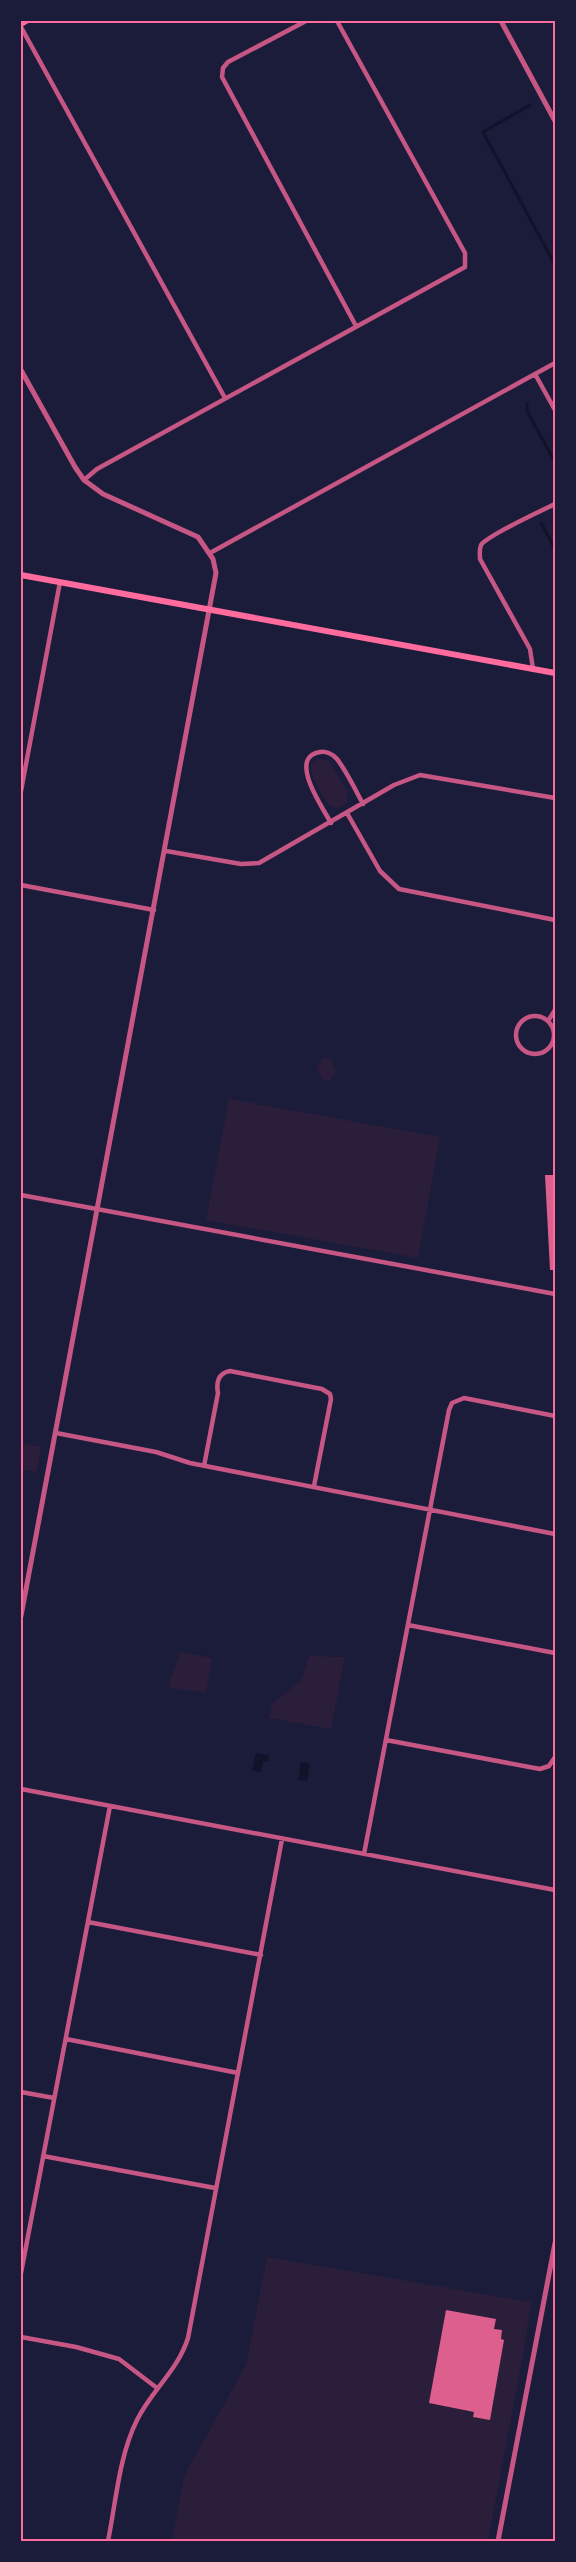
<svg xmlns="http://www.w3.org/2000/svg" width="576" height="2562" viewBox="0 0 576 2562" font-family="Inter,sans-serif">
  <style>
    .green { fill: #2a1e3b }
    .water { fill: #12122b }
    .lines { fill: none; stroke-linecap: round; stroke-linejoin: round }
    .stream { stroke: #12122b; stroke-width: 3 }
    .building { fill: #dd5f8e }
    .minor { stroke: #c65784; stroke-width: 4.5 }
    .tertiary { stroke: #c65784; stroke-width: 5 }
    .secondary { stroke: #ff6b9d; stroke-width: 6 }
    .neatline { fill: none; stroke: #ff6b9d; stroke-width: 2 }
  </style>
  <rect width="100%" height="100%" fill="#1b1b3a"/>
  <path class="green" d="M318,758L330,762L348,793L347,802L341,807C337,808 335,808 331,806C323,800 309,773 311,764Z
    M322,1058L331,1059L336,1073L332,1076L331,1081L323,1080L317,1069Z
    M229,1099L440,1137L418,1258L206,1220Z
    M21,1443L41,1447L36,1472L21,1469Z
    M180,1652L212,1658L206,1693L168,1687Z
    M309,1656L345,1657L331,1729L269,1718L272,1704L301,1681Z
    M267,2257L531,2302L524,2349L488,2541H172L184,2476L246,2365Z"/>
  <path class="water" d="M256,1753L269,1755L268,1762L263,1761L261,1772L252,1770Z
    M301,1762L310,1764L307,1781L298,1780Z"/>
  <g class="lines">
    <path class="stream" d="M530,105L483,132L555,265
      M527,404V411L555,462
      M541,523L555,549"/>
  </g>
  <path class="building" d="M545,1175H555V1270H550Z
    M446,2310L496,2319L494,2329L502,2330L501,2339L504,2340L490,2420L473,2417L474,2412L429,2403Z"/>
  <g class="lines">
    <path class="minor" d="M306,21L228,62L223,68L222,77L356,326
      M21,27L225,398
      M535,374L555,410
      M84,480L97,469L465,267V253L337,21
      M210,553L555,363
      M533,669L530,649L480,559C480,554 479,550 481,545C488,535 541,511 555,504
      M21,791L60,582
      M347,813L380,871L399,889L555,920
      M331,823C323,808 287,757 320,752C326,751 333,754 337,759C347,772 355,789 363,804
      M166,851L241,864L259,863L394,785L420,775L555,798
      M21,885L154,910
      M516 1035a19 19 0 1 1 38 0a19 19 0 1 1-38 0Z
      M548,1021L555,1010
      M21,1195L555,1294
      M56,1433L156,1452L190,1463L555,1534
      M204,1466L218,1393C216,1383 218,1373 230,1371L322,1389L330,1394L331,1399L314,1486
      M408,1625L555,1653
      M386,1740L540,1769L549,1766L555,1757
      M21,1789L555,1890
      M364,1854L449,1410L452,1403L464,1398L555,1416
      M88,1922L261,1955
      M66,2039L238,2073
      M21,2092L54,2098
      M43,2156L215,2188
      M21,2273L110,1806
      M21,2337L76,2347L119,2359L157,2388
      M108,2541C116,2502 119,2456 137,2420C152,2390 178,2370 188,2338L282,1839"/>
    <path class="tertiary" d="M501,21L555,121
      M21,370L75,467L84,480L103,494L198,537L213,559L216,573L21,1616
      M498,2541L555,2243"/>
    <path class="secondary" d="M21,24L26,21
      M21,575L555,673"/>
  </g>
  <rect width="576" height="2562" fill="none" stroke="#1b1b3a" stroke-width="45"/>
  <rect x="22" y="22" width="532" height="2518" class="neatline"/>
</svg>
